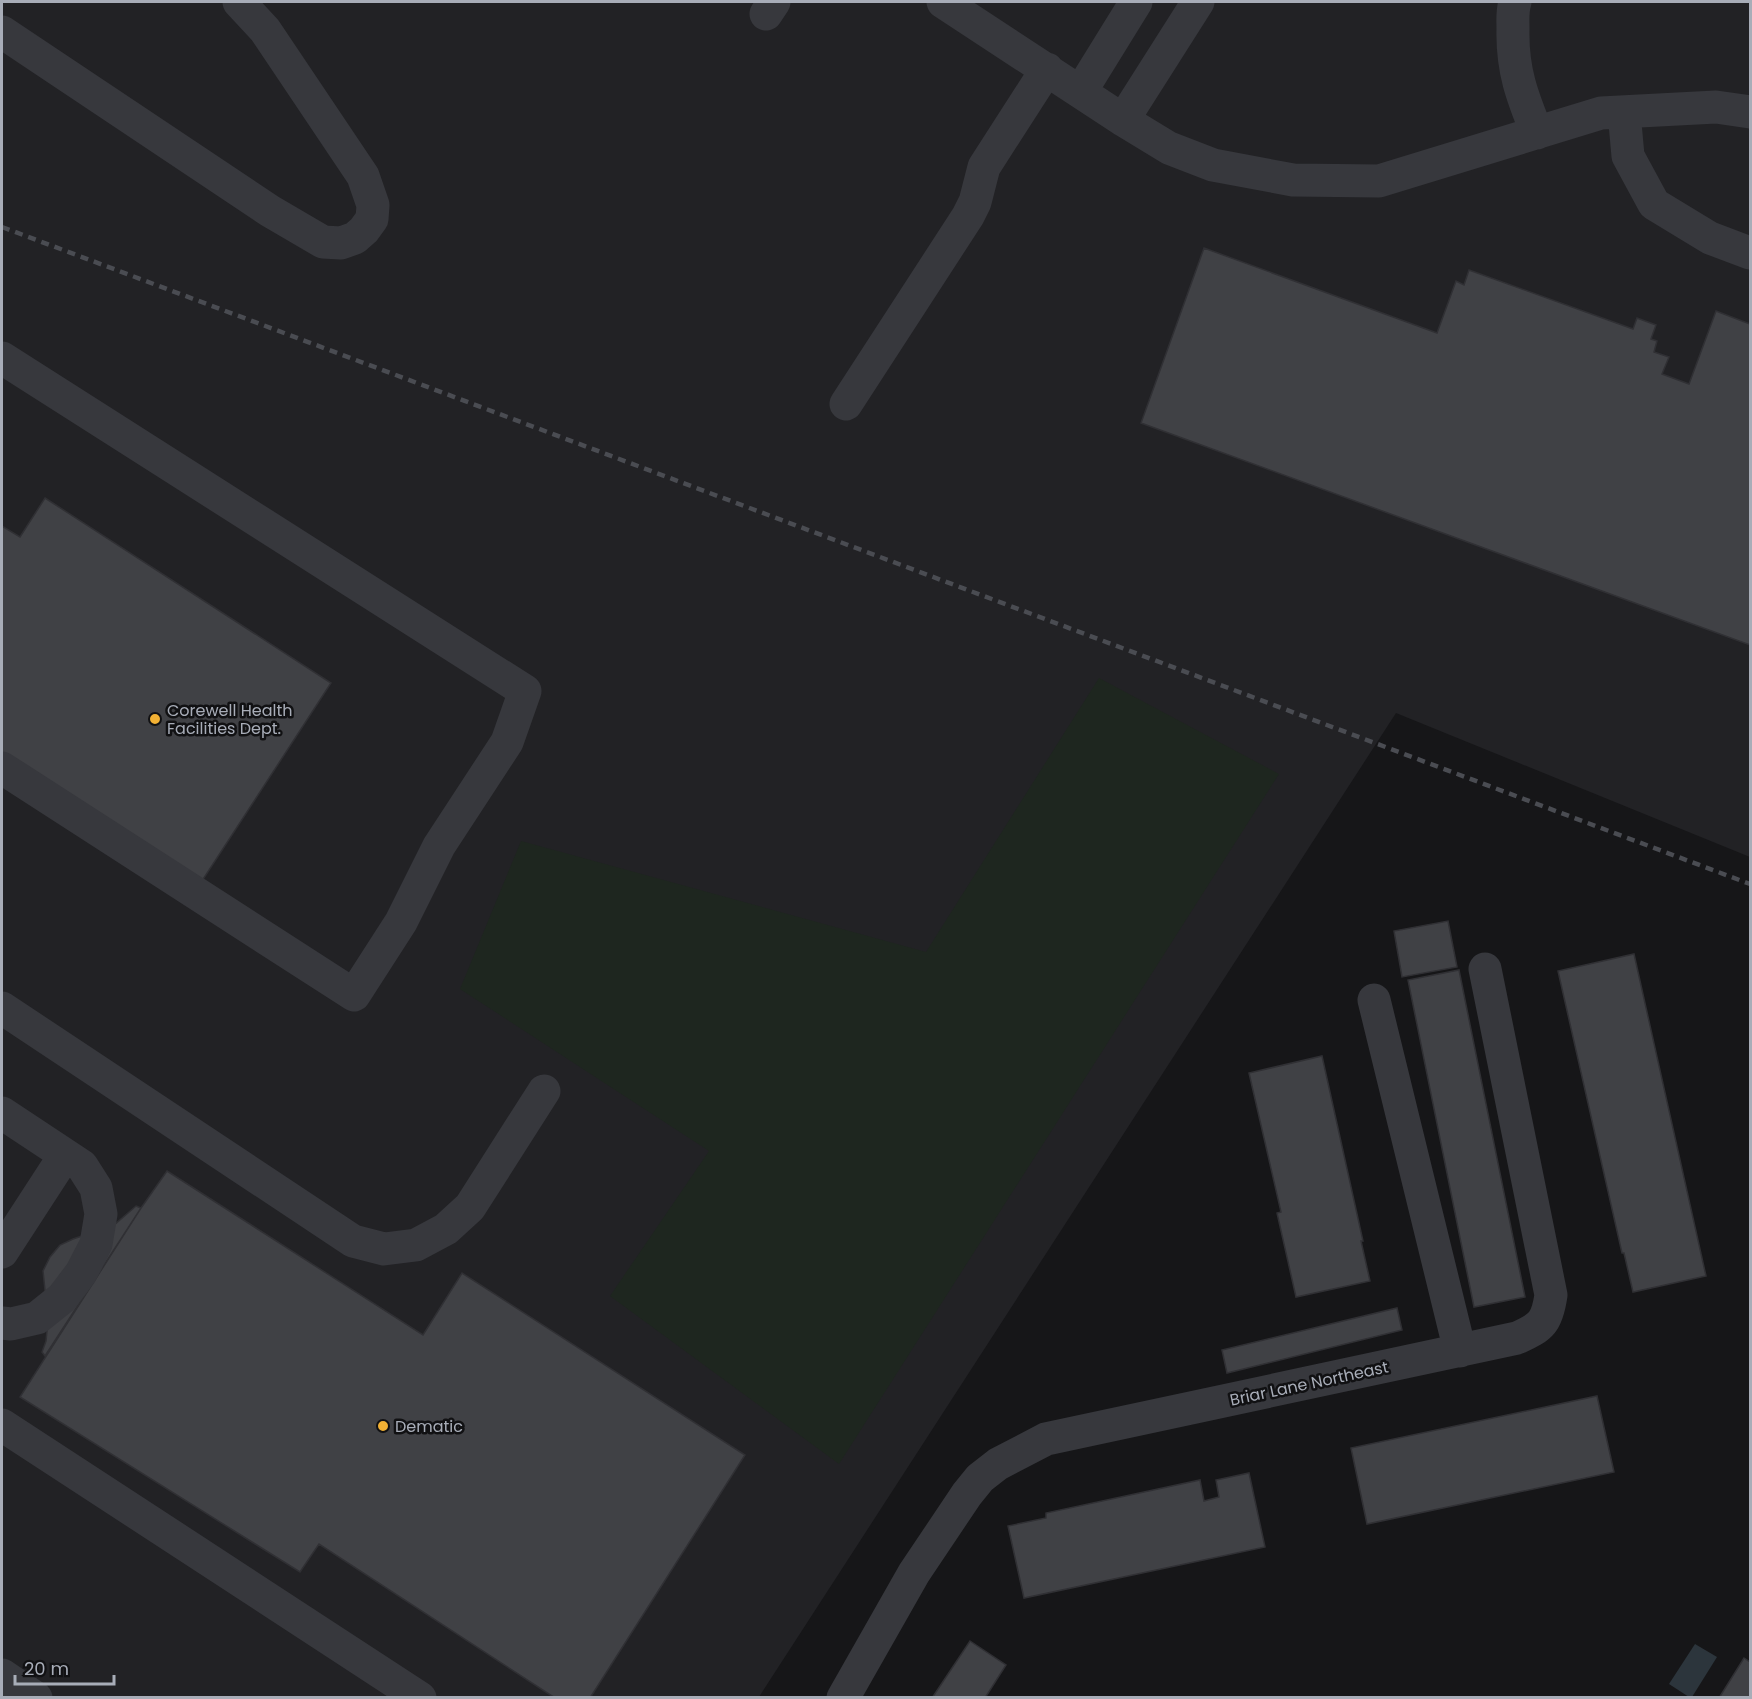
<svg xmlns="http://www.w3.org/2000/svg" width="1752" height="1699" viewBox="0 0 1752 1699" font-family="Poppins,sans-serif">
  <style>
    .built { fill: #222225 }
    .green { fill: #1e261f }
    .water { fill: #2c353c }
    .building { fill: #404145; stroke: #303034; stroke-width: 1.5 }
    .lines { fill: none; stroke-linecap: round; stroke-linejoin: round }
    .minor { stroke: #37383d; stroke-width: 33 }
    .rail { stroke: #4a4c52; stroke-width: 4.5; stroke-dasharray: 8 6; stroke-linecap: butt }
    .poi-dot { fill: #f2b134; stroke: #111113; stroke-width: 2 }
    .labels { text-anchor: middle; stroke-width: 5; stroke-linejoin: round; paint-order: stroke }
    .poi-label { font-size: 16px; fill: #a8adb8; stroke: #111113; text-anchor: start }
    .street-label { font-size: 16px; fill: #a8adb8; stroke: #111113 }
  </style>
  <rect width="100%" height="100%" fill="#161618"/>
  <path class="built" d="M2,2H1750V857L1396,713L759,1697L2,1698Z"/>
  <path class="green" d="M1099,678L1279,774L839,1464L610,1296L709,1151L460,989L521,841L926,952Z"/>
  <path class="water" d="M1695,1644L1717,1657L1692,1697H1689L1669,1684Z"/>
  <path class="building" d="M1204,248L1437,333L1456,281L1464,285L1469,270L1633,329L1637,318L1656,325L1651,339L1657,341L1654,352L1669,357L1662,374L1689,384L1716,311L1750,324V645L1141,423Z
    M45,498L331,683L200,884L2,754V526L20,537Z
    M1448,921L1457,967L1402,977L1394,931Z
    M1634,954L1706,1276L1633,1292L1624,1253H1622L1558,971Z
    M1459,970L1525,1297L1474,1307L1408,980Z
    M1322,1056L1363,1241H1361L1370,1281L1296,1297L1277,1213L1281,1212L1249,1073Z
    M167,1171L423,1335L462,1273L745,1455L590,1698H555L319,1544L300,1572L20,1397L141,1208Z
    M136,1206L141,1208L45,1356L42,1352L46,1341L48,1320L43,1271L50,1257L60,1245L73,1239L114,1225Z
    M1397,1308L1402,1330L1227,1373L1222,1350Z
    M1597,1396L1614,1472L1367,1524L1351,1448Z
    M1249,1473L1265,1547L1024,1598L1008,1526L1046,1518V1513L1200,1480L1204,1501L1219,1497L1216,1480Z
    M970,1641L1006,1665L985,1698H932Z
    M1744,1658L1750,1662V1698H1719Z"/>
  <g class="lines">
    <path class="minor" d="M943,2L1123,120L1169,148L1213,165L1293,180L1379,181L1601,113L1716,107L1750,112
      M1515,2C1512,11 1513,20 1513,29C1512,70 1522,96 1537,133
      M766,14L774,2
      M2,32L270,211L323,242L341,243L355,238L364,230L372,219L373,205L363,176L265,30L239,2
      M1081,91L1136,2
      M1624,112L1628,156L1654,204L1710,238L1750,253
      M1123,120L1198,2
      M2,358L525,691L507,742L439,846L401,922L354,995L2,768
      M846,404L968,216L975,202L984,167L1047,69
      M1374,1000L1460,1351
      M2,1008L353,1241L384,1249L416,1245L446,1229L470,1207L544,1091
      M2,1113L82,1166L96,1188L101,1214L96,1244L81,1273L62,1298L37,1318L11,1324L2,1323
      M2,1252L65,1155
      M2,1425L420,1698
      M2,1675L36,1698
      M843,1698L914,1573L967,1494L980,1478L998,1464L1046,1439L1517,1338C1542,1327 1547,1322 1551,1295L1485,969"/>
    <path class="rail" d="M2,227L1750,884"/>
  </g>
  <g class="poi-dot">
    <circle cx="155" cy="719" r="6"/>
    <circle cx="383" cy="1426" r="6"/>
  </g>
  <g class="labels">
    <g class="poi-label">
      <text x="167" y="716">Corewell Health<tspan x="167" dy="18">Facilities Dept.</tspan></text>
      <text x="395" y="1432">Dematic</text>
    </g>
    <g class="street-label">
      <text transform="translate(1309 1383) rotate(-12)" y="6">Briar Lane Northeast</text>
    </g>
  </g>
  <rect width="1752" height="1699" fill="none" stroke="#a8adb8" stroke-width="6"/>
  <path d="M15 1675v9h99v-9" fill="none" stroke="#a8adb8" stroke-width="3"/>
  <text x="24" y="1675" font-size="18" fill="#a8adb8" stroke="#111113" stroke-width="4.5" paint-order="stroke">20 m</text>
</svg>
